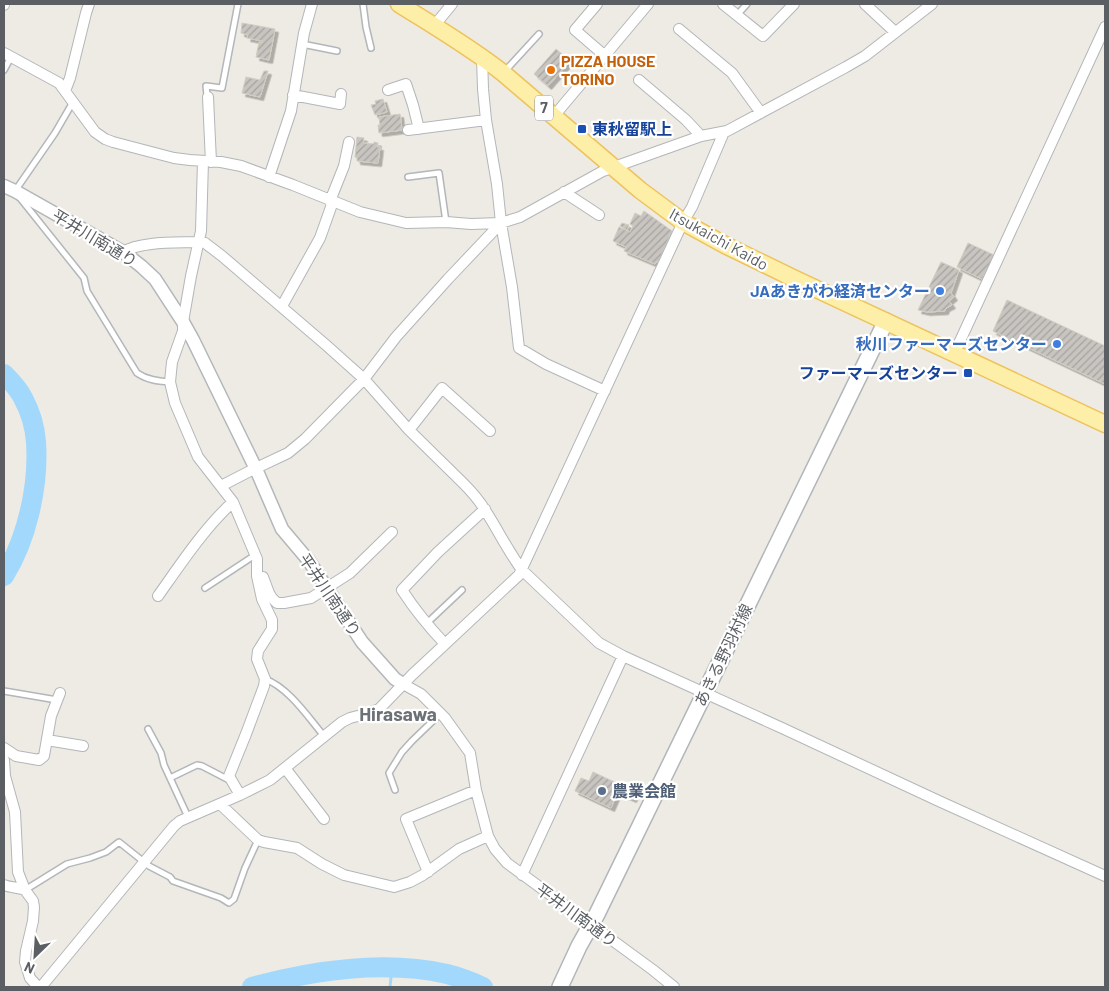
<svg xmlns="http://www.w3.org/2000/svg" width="1109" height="991" viewBox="0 0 1109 991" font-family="Barlow,'Noto Sans JP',sans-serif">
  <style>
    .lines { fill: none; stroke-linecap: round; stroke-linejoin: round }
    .stream { stroke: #a3d8fd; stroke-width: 3 }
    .river { stroke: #a3d8fd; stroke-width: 20 }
    .building { fill: url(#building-hatch); stroke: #d2ccc1; filter: url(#shadow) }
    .service-casing { stroke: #b3b6ba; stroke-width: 8 }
    .minor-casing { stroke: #b3b6ba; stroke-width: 12 }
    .tertiary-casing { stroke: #b3b6ba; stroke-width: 15 }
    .secondary-casing { stroke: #b2b6ba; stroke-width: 18 }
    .primary-casing { stroke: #eec25b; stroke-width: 19 }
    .service { stroke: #fff; stroke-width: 5 }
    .minor { stroke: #fff; stroke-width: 10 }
    .tertiary { stroke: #fff; stroke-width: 12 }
    .secondary { stroke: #fff; stroke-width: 15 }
    .primary { stroke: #fdeea8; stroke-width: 16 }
    .food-dot { fill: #e8710a; stroke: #fff; stroke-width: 2 }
    .transit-dot { fill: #1a4fb4; stroke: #fff; stroke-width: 2 }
    .shop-dot { fill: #3f7fe0; stroke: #fff; stroke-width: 2 }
    .service-dot { fill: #5c6f8a; stroke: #fff; stroke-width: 2 }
    .labels { text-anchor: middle; stroke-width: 4.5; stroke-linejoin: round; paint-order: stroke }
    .shield { fill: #fff; stroke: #8c8f92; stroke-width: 1 }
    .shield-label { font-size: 15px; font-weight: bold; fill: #5b5f63 }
    .food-label { font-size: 16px; font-weight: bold; fill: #c56008; stroke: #fff; text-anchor: start }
    .transit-label { font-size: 16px; font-weight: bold; fill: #164399; stroke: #fff; text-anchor: start }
    .street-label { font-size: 16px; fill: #5b5f63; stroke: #fff }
    .shop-label { font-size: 16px; font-weight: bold; fill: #366cbe; stroke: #fff; text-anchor: end }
    .service-label { font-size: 16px; font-weight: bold; fill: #4e5e75; stroke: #fff; text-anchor: start }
    .quarter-label { font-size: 19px; font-weight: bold; fill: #6c7175; stroke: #fff }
  </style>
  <defs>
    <pattern id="building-hatch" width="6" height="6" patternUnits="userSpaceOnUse" patternTransform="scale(1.25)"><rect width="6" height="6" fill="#c8c5c0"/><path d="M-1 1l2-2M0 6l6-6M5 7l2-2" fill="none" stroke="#a5a3a0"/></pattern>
    <filter id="shadow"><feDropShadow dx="3.5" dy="3.5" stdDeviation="0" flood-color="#0004"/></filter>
  </defs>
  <rect width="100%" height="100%" fill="#edebe3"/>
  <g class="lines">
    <path class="stream" d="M390,987L392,968"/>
    <path class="river" d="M4,374C11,381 19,389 23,398C30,411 35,427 36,442C39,486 27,539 4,576
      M252,987C313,970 385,960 447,974C459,977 472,982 483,987"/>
  </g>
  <path class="building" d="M242,23L275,29L269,60L256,57L259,42L262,43L263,41L247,38L248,35L241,33Z
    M556,49L570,61L548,86L534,74Z
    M264,71H268L260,97L242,93L246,77L260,80Z
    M383,99L387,112L375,115L371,105L376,104L375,101Z
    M400,114L402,130L379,133L378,125H380L379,117Z
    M357,137L364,138L363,143L374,144V142L378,143L377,147H380L378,163L357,161V158L355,157Z
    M644,211L672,231L658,262H656L655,264L624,251L626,247L613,241L619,227L630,232L633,226L630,224L635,213L641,216Z
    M622,223L629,225L627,230L620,226Z
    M968,243L994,255L982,279L957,267Z
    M941,262L959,270L951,293L954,297L949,301L952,305L946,308L945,311L927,312L918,310Z
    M1007,300L1105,346V384L993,331Z
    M593,772L621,785L611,808L575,791L581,778L589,781Z
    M623,784L637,790L633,799L619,793Z"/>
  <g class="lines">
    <g class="service-casing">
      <path id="service" d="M363,4L366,27L371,48
        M737,15L747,4
        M302,44L337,51
        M4,70L11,57
        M505,71L539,34
        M208,97L207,95L206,86L222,88L238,4
        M408,177L439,173L446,222
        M15,191L55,133L73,102
        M20,198L84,278L87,291L137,373C147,380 158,381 170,382
        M205,588L255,555
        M426,624L462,590
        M265,679C289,688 308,717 324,736
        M4,691L57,700
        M148,729L161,753L164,765L188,817
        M170,778L197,765L202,766L229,780
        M395,790L389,773L402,752L412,741L440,714
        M25,890L67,864L90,858L106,852L119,842L149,866L170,877L173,881L221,898L229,903L234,899L245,868L258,840"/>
    </g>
    <g class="minor-casing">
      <path id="minor" d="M597,4L575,30L604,55
        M723,4L763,36L794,4
        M865,4L895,32
        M4,5V4
        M434,26L452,4
        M679,29L732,73L761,113
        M4,53L59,83L95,132L105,139L113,142L174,158L190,160L221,162L241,166L293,185L360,212L406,223L446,222L471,224L501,223L520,217L603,171L701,136L727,131L846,67L865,56L932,4
        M482,57L483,89L486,120L497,184L501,223L512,287L519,348L546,364L605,391
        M639,80L686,120L701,136
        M388,90L406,84L413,105L419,129
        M65,91L70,78L86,13L89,4
        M293,95L340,104L341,94
        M208,97L211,162
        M554,116L648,4
        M408,130L486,120
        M203,161L201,231L191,276L183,322V331L172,362L170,382L175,403L198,457L233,502L257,559V576L262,599L272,620V629L258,651L257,659L265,679L264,686L246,734L229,776L240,795
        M269,177L291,111L304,33L312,4
        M564,192L599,215
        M123,252C141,241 177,243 199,242L205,243L222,256L326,345L364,379L409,430L463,483C471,491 479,500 485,510C498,530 508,551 522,570L599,643L623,656L782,728L941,802L1105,876
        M282,306L320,238L331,207L332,196L344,166L349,142
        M954,354L1105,27
        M409,430L442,388L490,431
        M221,486L250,471L288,453L305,439L364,379L396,337L448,279L501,223
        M263,577L269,593L272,598L277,603H284L311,598L350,573L392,532
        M158,596C180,565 205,527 233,502
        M445,644C428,626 415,610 402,590L438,552L485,509
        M403,684L421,694L445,718L470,753L476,790L488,836L495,849L507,863L653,970L674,987
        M47,740L83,746
        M4,748L16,756L39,760L44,756L51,716L60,693
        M4,760L5,776L15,812L18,872L25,890L33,901L34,907L33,921L26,951L25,962L30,978L38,987
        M285,768L324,819
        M220,804L258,840L264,842L297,848L322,864L344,875L394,887L410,882L423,875L459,849L488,836
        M428,872L406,819L476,790
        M522,875L623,656
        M4,885C11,888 18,887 25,890
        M41,987L174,826L180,821L240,795L270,780L342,722L350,718L369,713L379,709L383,705L412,675L519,575L683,222L692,207L724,132"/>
    </g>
    <g class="tertiary-casing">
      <path id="tertiary" d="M4,186L15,191L123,252L141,266L155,279L183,322L193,340L256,469L282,529L309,561L362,642L395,679L403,684"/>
    </g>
    <g class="secondary-casing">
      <path id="secondary" d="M560,987L579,946L597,914L886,321"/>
    </g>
    <g class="primary-casing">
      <path id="primary" d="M399,4C434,26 470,47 503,73L640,190L683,222L725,245L795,279L1105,424"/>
    </g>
    <use href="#service" class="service"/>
    <use href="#minor" class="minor"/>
    <use href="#tertiary" class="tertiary"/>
    <use href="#secondary" class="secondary"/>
    <use href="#primary" class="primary"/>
  </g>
  <circle class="food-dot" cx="551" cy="70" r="5"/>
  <g class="transit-dot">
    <rect x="577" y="124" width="10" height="10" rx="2.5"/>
    <rect x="963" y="368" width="10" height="10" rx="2.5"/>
  </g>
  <g class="shop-dot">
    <circle cx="940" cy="291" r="5"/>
    <circle cx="1057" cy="344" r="5"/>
  </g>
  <circle class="service-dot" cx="602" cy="791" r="5"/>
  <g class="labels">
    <rect class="shield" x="535" y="95.5" width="18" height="25" rx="4"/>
    <g class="shield-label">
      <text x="544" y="113">7</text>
    </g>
    <g class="food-label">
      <text x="561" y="67">PIZZA HOUSE<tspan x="561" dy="18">TORINO</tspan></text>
    </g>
    <g class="transit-label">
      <text x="592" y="135">東秋留駅上</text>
      <text x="958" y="379" text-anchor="end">ファーマーズセンター</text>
    </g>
    <g class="street-label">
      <text transform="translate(95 238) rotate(31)" y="6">平井川南通り</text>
      <text transform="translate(719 239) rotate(29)" y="6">Itsukaichi Kaido</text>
      <text transform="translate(330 595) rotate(56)" y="6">平井川南通り</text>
      <text transform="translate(723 655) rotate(-64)" y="6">あきる野羽村線</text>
      <text transform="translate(577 915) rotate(36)" y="6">平井川南通り</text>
    </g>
    <g class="shop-label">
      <text x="930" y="297">JAあきがわ経済センター</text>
      <text x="1047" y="350">秋川ファーマーズセンター</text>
    </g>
    <g class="service-label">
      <text x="612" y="797">農業会館</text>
    </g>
    <g class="quarter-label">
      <text x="398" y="721">Hirasawa</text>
    </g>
  </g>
  <rect width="1109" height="991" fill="none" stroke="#5b5f63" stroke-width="10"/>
  <g transform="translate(35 956) rotate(205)" stroke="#ffffff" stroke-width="4" paint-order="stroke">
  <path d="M0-4L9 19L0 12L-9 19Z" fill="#5b5f63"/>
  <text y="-8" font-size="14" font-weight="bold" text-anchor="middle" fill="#5b5f63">N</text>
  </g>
</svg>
